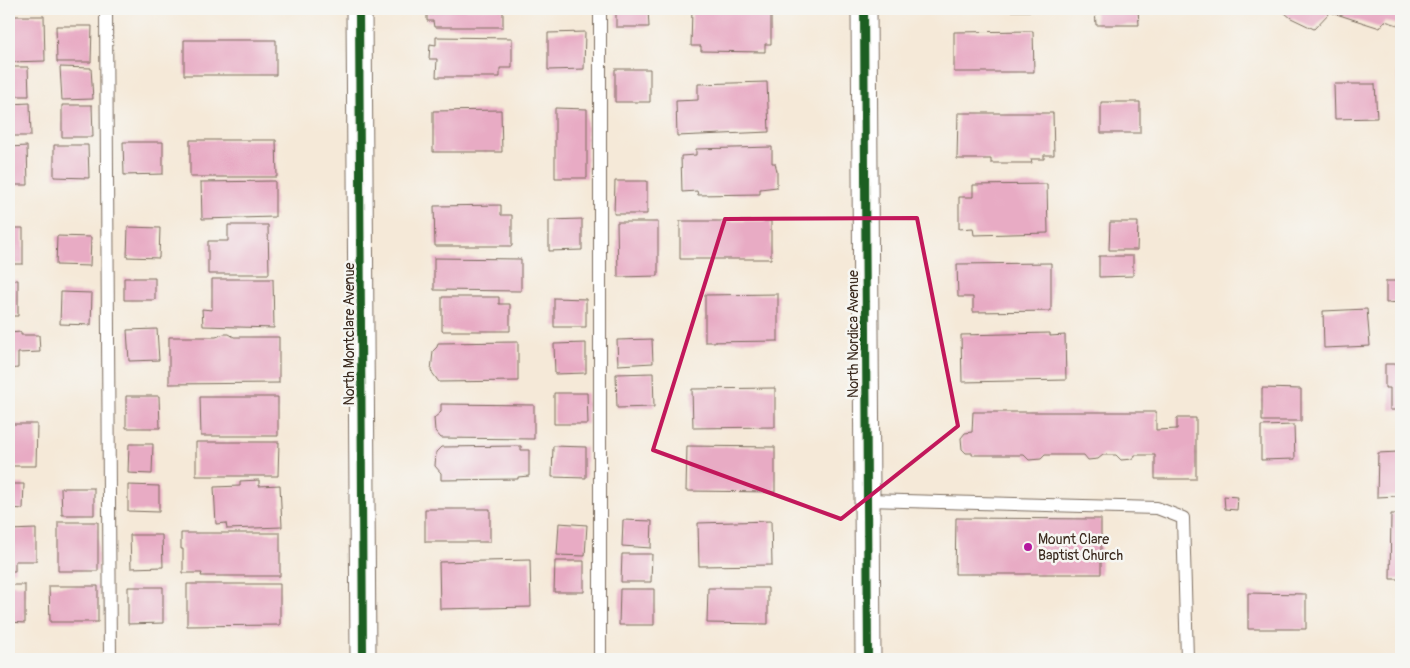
<svg xmlns="http://www.w3.org/2000/svg" width="1410" height="668" viewBox="0 0 1410 668" font-family="Pangolin,sans-serif">
  <style>
    .building { fill: #e8abc4 }
    .lines { fill: none; stroke-linecap: round; stroke-linejoin: round }
    .lane-casing { stroke: #7c6d5f; stroke-width: 14 }
    .street-casing { stroke: #7c6d5f; stroke-width: 27 }
    .lane { stroke: #fff; stroke-width: 12 }
    .street { stroke: #fff; stroke-width: 25 }
    .cycleway-casing { stroke: #f6f6f2; stroke-width: 11 }
    .cycleway { stroke: #1b5e20; stroke-width: 8 }
    .marked { fill: none; stroke: #c2185b; stroke-width: 4; stroke-linejoin: round }
    .poi-dot { fill: #b5179e; stroke: #f6f6f2; stroke-width: 2 }
    .labels { text-anchor: middle; stroke-width: 5; stroke-linejoin: round; paint-order: stroke }
    .street-label { font-size: 14px; fill: #3b2a1e; stroke: #f6f6f2 }
    .poi-label { font-size: 14px; fill: #3b2a1e; stroke: #f6f6f2; text-anchor: start }
  </style>
  <rect width="100%" height="100%" fill="#f6f6f2"/>
  <filter id="ink" filterUnits="userSpaceOnUse"><feTurbulence type="fractalNoise" baseFrequency=".02" numOctaves="2"/><feDisplacementMap in="SourceGraphic" scale="10" xChannelSelector="R" yChannelSelector="G"/><feConvolveMatrix kernelMatrix="1 2 1 2 8 2 1 2 1" color-interpolation-filters="sRGB"/></filter>
  <filter id="wash" filterUnits="userSpaceOnUse"><feTurbulence type="fractalNoise" baseFrequency=".0096" numOctaves="4" result="noise"/><feDisplacementMap in="SourceGraphic" scale="20" xChannelSelector="R" yChannelSelector="G"/><feGaussianBlur stdDeviation="1.12" result="paint"/><feColorMatrix in="noise" values="0 0 0 0 0 0 0 0 0 0 0 0 0 0 0 0 0 1.4 0 .05"/><feComposite in="paint" operator="in"/></filter>
  <g filter="url(#wash)">
    <rect width="100%" height="100%" fill="#f5e9d8"/>
    <g id="blocks">
      <path class="building" d="M427,9H503V27H434L433,21H427Z
        M616,9H648L649,27H616Z
        M692,9H771V44H765V52L701,51V46H691Z
        M972,9H1045V11H971Z
        M1095,9H1138L1139,25H1096Z
        M1280,9H1401V26L1385,21L1380,28L1330,12L1314,29L1291,18Z
        M9,16H44L45,61L9,62Z
        M56,26H92L91,62H57Z
        M1033,31L1034,72H954V32Z
        M585,32L584,69L548,70V33Z
        M436,37L512,38V68H500V77H436L437,59H429L430,44L436,45Z
        M184,40H276V75H184Z
        M1397,58H1401V100H1398Z
        M9,67H28L29,96H9Z
        M60,67L91,68L93,99L62,100Z
        M615,69H650V102H615Z
        M767,82L769,132L677,136L676,101L698,100V84Z
        M1334,84H1375L1377,118L1335,119Z
        M1101,102H1140V133H1101Z
        M30,103L31,136H9V104Z
        M62,105H92L93,137H62Z
        M555,108L587,109V178H555Z
        M501,110L502,152H433V111Z
        M958,113H1053L1054,155H1044V159H1031L1032,163H991V159H957Z
        M190,140H276L277,177H190Z
        M123,142H163V174L124,175Z
        M54,145H88L89,178L54,177Z
        M27,146L28,185H9V147Z
        M772,147V163H775L777,171V187L760,189V194L698,195L697,191L682,192L681,156L696,155V149Z
        M275,181V217L202,219L201,182Z
        M615,181H647V214H614Z
        M1047,184L1048,233L974,235L973,228L959,229V197H973V185Z
        M501,205V215H512V246H435L434,206Z
        M1398,205H1401V242H1399Z
        M582,219V250L549,251V220Z
        M680,221H771V259H680Z
        M617,222H658V276L618,277Z
        M1110,222H1138L1137,250H1109Z
        M228,225H268L269,274H208V241H228Z
        M128,227L160,228L159,258L127,257Z
        M9,228H23V264H9Z
        M57,236L91,237L90,266L56,265Z
        M1099,256H1133V276L1099,277Z
        M434,258L521,259V291L434,290Z
        M1051,263V311L973,312V297H958L957,264Z
        M124,278H155V300H124Z
        M212,279H273L274,328L203,326L202,309L212,310Z
        M9,280H18V316H9Z
        M1386,281H1401V302L1386,303Z
        M61,292L92,293L91,325L60,324Z
        M778,294V341L705,342V295Z
        M442,297H499V304H510V331H442Z
        M554,298L586,299V327H554Z
        M1367,309L1370,346L1324,348L1323,311Z
        M157,329L159,360L129,361L127,330Z
        M21,332V335H39L40,352L18,353V368L9,369V333Z
        M1050,333V336L1065,335L1066,380L962,382L961,335Z
        M224,334H229L234,337H279V383L169,384V337H216Z
        M652,339L653,363L618,365L617,340Z
        M518,342V381L439,382L431,371L433,351L437,347L438,343Z
        M586,343V373L555,374L554,344Z
        M1385,364H1401V410H1390V388H1385Z
        M653,373L654,407L617,408L616,374Z
        M775,388V427L693,428L692,389Z
        M1262,388L1301,389V421H1262Z
        M554,393H587L588,424H554Z
        M126,396H159L160,428H126Z
        M200,397H278V436H201Z
        M441,404L534,405V439L441,438L435,431L434,418L441,412Z
        M973,412H1156V430L1177,429V418H1196V479H1155V455H1135L1133,459L1121,460L1116,455H1103L1098,459L1088,460L1084,455H1045L1041,459L1029,460L1024,455H972V453H966L962,449L961,438L965,433L972,432Z
        M9,424H37L36,466H9Z
        M1294,425L1295,459L1261,460V426Z
        M196,442H279L278,476H196Z
        M129,444H153L152,474L128,473Z
        M521,446V450H529V476L518,477V479L441,480V473L435,466L436,452L441,447Z
        M553,446L586,447V478L552,477Z
        M687,446L775,447V492L686,491Z
        M1398,452V457H1401V501H1398V496L1377,497L1378,453Z
        M259,480V486L280,485L282,527L227,529L226,523L216,524L214,487L240,486V481Z
        M9,484H24L23,509L11,508V517H9Z
        M128,485L159,486V512L128,511Z
        M61,488H94V515H62Z
        M1224,496L1238,497L1237,510L1225,509Z
        M425,509H490V542H425Z
        M1391,514H1401V579H1390Z
        M956,518L1101,519V574H955Z
        M623,520L652,521L651,548L622,546Z
        M771,521L772,565L699,566L698,523Z
        M58,522H98V571H58Z
        M559,523L587,525L585,556L557,555Z
        M36,529V561H15V571H9V530Z
        M181,533H280V576H201L202,573H183V549H181Z
        M130,535H162L163,567L131,568Z
        M622,554H652L651,582H621Z
        M530,560L531,607L440,609L439,562Z
        M555,561H584V592H554Z
        M187,584H280V625L187,626Z
        M9,585H25V623L9,622Z
        M49,586H98V622H50Z
        M128,587H163V623L128,624Z
        M708,588H768V624L707,623Z
        M620,589H654V625H619Z
        M1248,593L1306,594V629H1248Z"/>
    </g>
  </g>
  <g filter="url(#ink)">
    <use href="#blocks" fill-opacity="0" stroke="#7c6d5f" stroke-width="1"/>
    <g class="lines">
      <g class="lane-casing">
        <path id="lane" d="M106,9L110,659
          M867,500L1157,508L1183,518L1187,659
          M600,659V9"/>
      </g>
      <g class="street-casing">
        <path id="street" d="M359,9L363,659
          M864,9L868,659"/>
      </g>
      <use href="#lane" class="lane"/>
      <use href="#street" class="street"/>
      <g class="cycleway-casing">
        <path id="cycleway" d="M359,9L363,659
          M864,9L868,659"/>
      </g>
      <use href="#cycleway" class="cycleway"/>
    </g>
  </g>
  <path class="marked" d="M917,218L958,426L841,519L653,450L725,219Z"/>
  <circle class="poi-dot" cx="1028" cy="547" r="5"/>
  <g class="labels">
    <g class="street-label">
      <text transform="translate(349 334) rotate(-90)" y="5">North Montclare Avenue</text>
      <text transform="translate(853 334) rotate(-90)" y="5">North Nordica Avenue</text>
    </g>
    <g class="poi-label">
      <text x="1038" y="544">Mount Clare<tspan x="1038" dy="16">Baptist Church</tspan></text>
    </g>
  </g>
  <rect width="1410" height="668" fill="none" stroke="#f6f6f2" stroke-width="30"/>
</svg>
